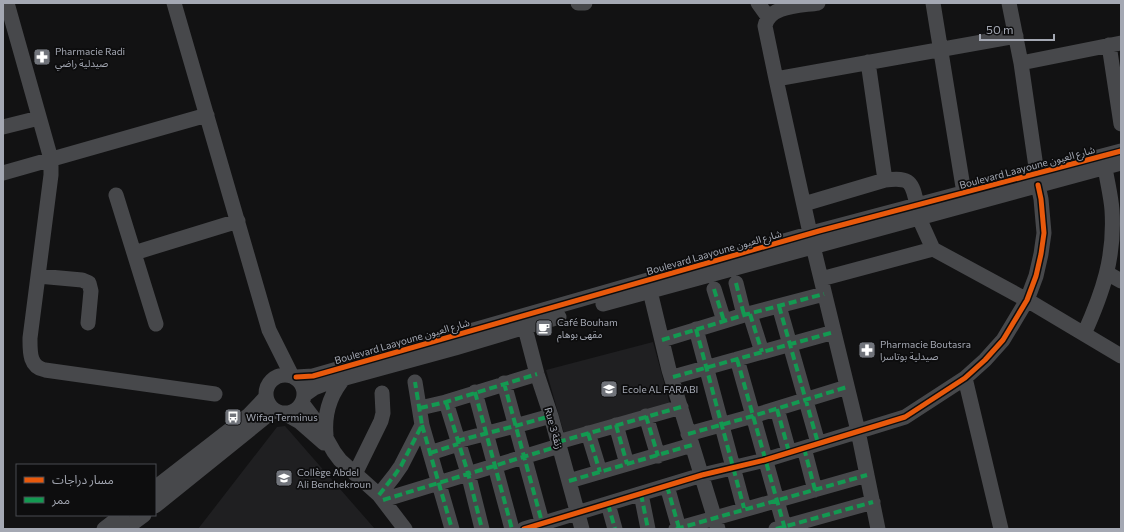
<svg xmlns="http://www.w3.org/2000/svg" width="1124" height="532" viewBox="0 0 1124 532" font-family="Commissioner,'Noto Sans Arabic',sans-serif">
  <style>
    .built { fill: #1f1f21 }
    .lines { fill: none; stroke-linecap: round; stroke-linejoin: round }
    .minor { stroke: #47484b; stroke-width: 15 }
    .quiet { stroke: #139951; stroke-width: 4; stroke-dasharray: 8 4; stroke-linecap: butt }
    .cycleway-casing { stroke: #0d0d0e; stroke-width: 8 }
    .cycleway { stroke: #e8590c; stroke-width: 5 }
    .labels { text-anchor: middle; stroke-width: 3.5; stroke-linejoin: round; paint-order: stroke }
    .poi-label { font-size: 10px; fill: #a4a8b3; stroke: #0d0d0e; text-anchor: start }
    .street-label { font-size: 10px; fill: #a4a8b3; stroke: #0d0d0e }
  </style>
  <rect width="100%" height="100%" fill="#121213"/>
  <path class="built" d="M653,342L671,408L565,437L546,370Z
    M285,426L375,529H198L277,427Z"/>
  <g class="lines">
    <path class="minor" d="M7,3L51,159V175L30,338C30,351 29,367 45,370L215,394
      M174,3L269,330L291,374
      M578,3H585
      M758,3L768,17
      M933,3L964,193
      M1009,3L1021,63L1037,174
      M1109,45L1121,124
      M868,62L885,180
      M1021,63L1121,43
      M776,79L1016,36
      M3,127L39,118
      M3,173L207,115
      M116,195L156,324
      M804,204L885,180C911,177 912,182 917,205
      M810,233L776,79L765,26C769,5 801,6 818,3
      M813,246L858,431L878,529
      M933,249L1027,300L1121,356
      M134,253L238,221
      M1107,273L1121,281
      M38,276L82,280L89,283L91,291L88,323
      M821,279L933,249L919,218
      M736,283L744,315
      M714,289L724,321
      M650,291L669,370L718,529
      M603,304L1121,163
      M779,306L818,443
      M750,314L762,352
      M525,328L537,374L551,416L582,529
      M696,329L744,508
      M1084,334C1103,292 1115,257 1112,210C1111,196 1107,181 1105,167
      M662,340L744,315L824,294
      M737,359L785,529
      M266 394a19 19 0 1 1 38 0a19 19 0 1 1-38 0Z
      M296,377L313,376L819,231L1121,151
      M673,377L834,332
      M965,378L1001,529
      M504,383L544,529
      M475,392L512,529
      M304,395L314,388L327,383L455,348L559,317
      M446,402L468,473L482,529
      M302,403L318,424L334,452L340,460L379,495L405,529
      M420,408L446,402L537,374
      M777,409L789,452
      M284,413L300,422L324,443
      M646,416L658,456
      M422,425L452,529
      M616,425L627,464
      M588,433L600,472
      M688,434L753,416L847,387
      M326,435C324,413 330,394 345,377
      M457,441L515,426L551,416
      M558,442L681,407
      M804,448L815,490
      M430,453L458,444
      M355,474L381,421L383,413L382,393
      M569,481L692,445
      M667,486L679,528
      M155,488L249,415L266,397
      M641,494L648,529
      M379,495L394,476L401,466L422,425L415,382
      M383,500L559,446
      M608,504L615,529
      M155,506L274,410
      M104,529L122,515
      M125,529L144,515
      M524,529L702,475L765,460L905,417L965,378L985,360L1003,340L1027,300L1036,276L1041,254L1044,233L1041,199L1038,185
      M676,529L867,475
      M776,529L873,502"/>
    <path class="quiet" d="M736,283L744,315
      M714,289L724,321
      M779,306L818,443
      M750,314L762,352
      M696,329L744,508
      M662,340L744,315L824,294
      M737,359L785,529
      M673,377L834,332
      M504,383L543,526
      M475,392L512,529
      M446,402L468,473L482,529
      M420,408L446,402L537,374
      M777,409L789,452
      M646,416L658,456
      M422,425L452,529
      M616,425L627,464
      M588,433L600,472
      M688,434L753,416L847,387
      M457,441L515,426L551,416
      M558,442L681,407
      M804,448L815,490
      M430,453L458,444
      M569,481L692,445
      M667,486L679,528
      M641,494L648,529
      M379,495L394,476L401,466L422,425L415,382
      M383,500L559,446
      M608,504L615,529
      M676,529L867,475
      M776,529L873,502"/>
    <g class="cycleway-casing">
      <path id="cycleway" d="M296,377L313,376L819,231L1121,151
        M524,529L702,475L765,460L905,417L965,378L985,360L1003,340L1027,300L1036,276L1041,254L1044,233L1041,199L1038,185"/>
    </g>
    <use href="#cycleway" class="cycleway"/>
  </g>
  <defs>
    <g id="pharmacy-square" transform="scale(0.9)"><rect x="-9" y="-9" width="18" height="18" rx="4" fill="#71747b" stroke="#0d0d0e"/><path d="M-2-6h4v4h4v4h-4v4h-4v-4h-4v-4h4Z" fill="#fff"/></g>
    <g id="cafe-square" transform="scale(0.9)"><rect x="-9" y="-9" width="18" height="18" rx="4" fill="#71747b" stroke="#0d0d0e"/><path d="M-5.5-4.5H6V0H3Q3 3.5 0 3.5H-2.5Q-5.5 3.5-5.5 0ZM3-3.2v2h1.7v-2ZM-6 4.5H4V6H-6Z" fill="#fff"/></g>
    <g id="school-square" transform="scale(0.9)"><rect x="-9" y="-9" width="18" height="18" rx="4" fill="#71747b" stroke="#0d0d0e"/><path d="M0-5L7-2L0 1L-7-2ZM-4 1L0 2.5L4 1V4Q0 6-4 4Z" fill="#fff"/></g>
    <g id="bus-square" transform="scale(0.9)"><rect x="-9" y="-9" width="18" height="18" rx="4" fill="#71747b" stroke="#0d0d0e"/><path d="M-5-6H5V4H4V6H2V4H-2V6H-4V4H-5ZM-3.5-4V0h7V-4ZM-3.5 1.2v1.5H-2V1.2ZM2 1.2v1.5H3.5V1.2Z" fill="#fff"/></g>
  </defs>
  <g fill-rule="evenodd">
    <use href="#pharmacy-square" x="42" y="57"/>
    <use href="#cafe-square" x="544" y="328"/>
    <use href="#pharmacy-square" x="867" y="350"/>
    <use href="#school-square" x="609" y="389"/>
    <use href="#bus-square" x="233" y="417"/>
    <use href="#school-square" x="284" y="478"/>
  </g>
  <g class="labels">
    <g class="poi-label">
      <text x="55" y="55">Pharmacie Radi<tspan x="55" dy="12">صيدلية راضي</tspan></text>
      <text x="557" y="326">Café Bouham<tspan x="557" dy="12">مقهى بوهام</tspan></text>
      <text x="880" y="348">Pharmacie Boutasra<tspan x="880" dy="12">صيدلية بوتاسرا</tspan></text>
      <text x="622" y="393">Ecole AL FARABI</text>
      <text x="246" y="421">Wifaq Terminus</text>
      <text x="297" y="476">Collège Abdel<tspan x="297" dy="12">Ali Benchekroun</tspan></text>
    </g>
    <g class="street-label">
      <text transform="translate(1027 167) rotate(-15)" y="4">Boulevard Laayoune شارع العيون</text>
      <text transform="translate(714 252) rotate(-16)" y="4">Boulevard Laayoune شارع العيون</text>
      <text transform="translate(402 341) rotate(-16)" y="4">Boulevard Laayoune شارع العيون</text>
      <text transform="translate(554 428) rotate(74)" y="4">Rue 3 زنقة</text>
    </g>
  </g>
  <rect width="1124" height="532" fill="none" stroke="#a4a8b3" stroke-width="8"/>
  <rect x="16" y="464" width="140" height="52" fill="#0d0d0e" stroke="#494b50"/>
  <rect x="24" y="477" width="20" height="6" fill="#e8590c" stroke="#494b50"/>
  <text x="52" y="484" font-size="12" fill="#a4a8b3">مسار دراجات</text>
  <rect x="24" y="497" width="20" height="6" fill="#139951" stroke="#494b50"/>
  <text x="52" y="504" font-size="12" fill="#a4a8b3">ممر</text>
  <path d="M980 34v6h74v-6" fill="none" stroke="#a4a8b3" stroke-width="2"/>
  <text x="986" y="34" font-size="12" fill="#a4a8b3" stroke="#0d0d0e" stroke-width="3" paint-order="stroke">50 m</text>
</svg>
